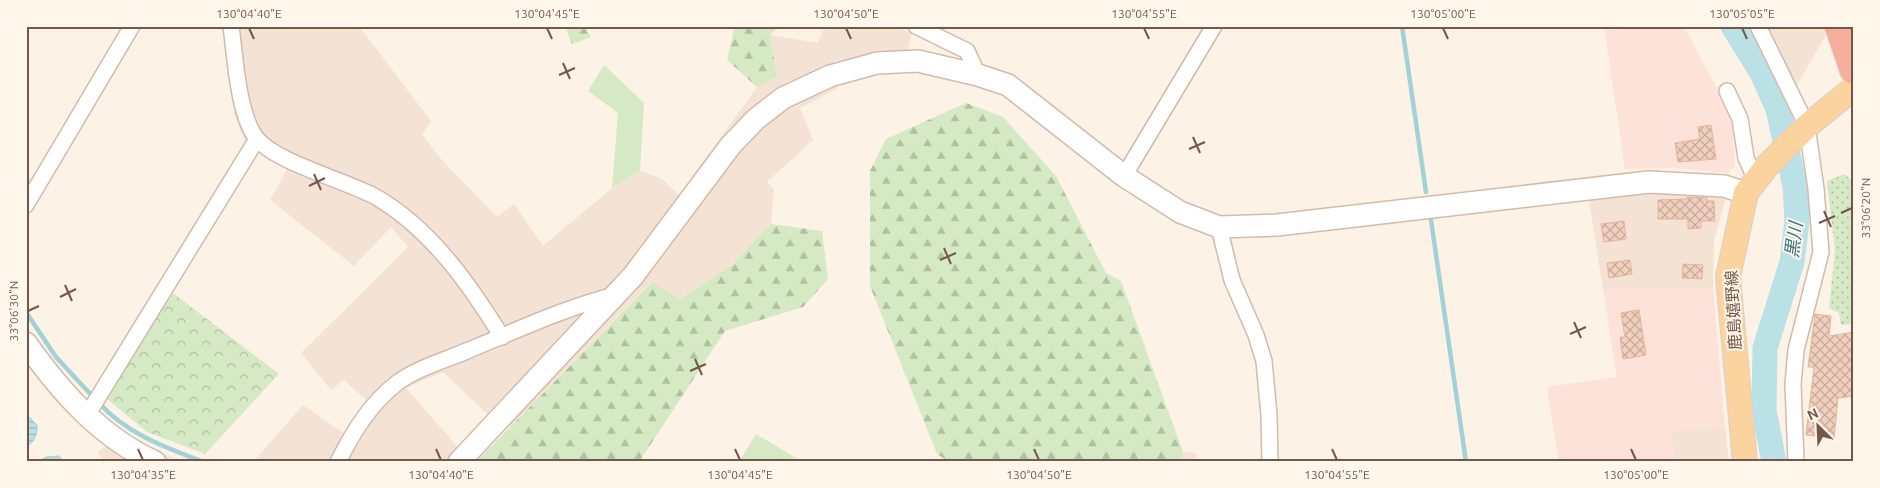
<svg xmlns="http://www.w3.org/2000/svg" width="1880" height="488" viewBox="0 0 1880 488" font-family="Ubuntu,'Noto Sans JP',sans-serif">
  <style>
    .residential { fill: #f4e3d4 }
    .commercial { fill: #fce2d9 }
    .grass { fill: #d5eac4 }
    .forest { fill: url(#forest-firs) }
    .park { fill: url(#park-crowns) }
    .garden { fill: url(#garden-dots) }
    .water { fill: url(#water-rules); stroke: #a0d2d7 }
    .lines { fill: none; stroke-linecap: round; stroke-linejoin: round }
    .stream { stroke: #a0d2d7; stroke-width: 4.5 }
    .river { stroke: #bae2e6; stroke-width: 25 }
    .building { fill: url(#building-cross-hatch); stroke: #e4b49e }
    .street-casing { stroke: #d0bbae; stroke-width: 18 }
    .secondary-casing { stroke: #d3bbac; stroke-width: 24 }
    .primary-casing { stroke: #d8d0cc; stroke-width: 26 }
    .highway-casing { stroke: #d8d0cc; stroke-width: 30 }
    .street { stroke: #fff; stroke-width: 15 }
    .secondary { stroke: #fff; stroke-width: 21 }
    .primary { stroke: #fad39e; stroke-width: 24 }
    .highway { stroke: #f6af9d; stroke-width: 28 }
    .ticks { fill: none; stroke: #75574a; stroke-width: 2 }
    .labels { text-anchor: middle; stroke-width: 4; stroke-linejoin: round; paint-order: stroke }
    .street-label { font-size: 16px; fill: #75574a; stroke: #fff6ec }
    .water-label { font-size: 18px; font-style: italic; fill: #3e747a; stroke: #fff6ec }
    .neatline { fill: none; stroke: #75574a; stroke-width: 2 }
    .ticks-label { font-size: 12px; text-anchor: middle; fill: #75574a }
  </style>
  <defs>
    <pattern id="forest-firs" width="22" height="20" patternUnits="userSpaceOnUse" patternTransform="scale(1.25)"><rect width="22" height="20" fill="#d5eac4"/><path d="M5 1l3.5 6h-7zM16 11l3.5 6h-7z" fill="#b1c0a1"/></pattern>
    <pattern id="park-crowns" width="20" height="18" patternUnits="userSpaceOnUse" patternTransform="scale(1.25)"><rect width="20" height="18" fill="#d5eac4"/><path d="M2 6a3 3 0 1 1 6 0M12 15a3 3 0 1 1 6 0" fill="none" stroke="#b1c0a1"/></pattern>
    <pattern id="garden-dots" width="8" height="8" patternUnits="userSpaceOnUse" patternTransform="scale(1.25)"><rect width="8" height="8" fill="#d5eac4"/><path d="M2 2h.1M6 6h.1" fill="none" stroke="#b1c0a1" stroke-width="1.8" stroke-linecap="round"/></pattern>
    <pattern id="water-rules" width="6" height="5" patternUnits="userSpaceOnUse" patternTransform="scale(1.25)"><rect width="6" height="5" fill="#bae2e6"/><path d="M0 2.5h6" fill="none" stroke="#9cbabc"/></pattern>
    <pattern id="building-cross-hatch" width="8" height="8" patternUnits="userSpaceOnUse" patternTransform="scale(1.25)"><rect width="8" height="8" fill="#f1cfbd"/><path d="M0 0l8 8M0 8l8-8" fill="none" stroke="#c8ab9c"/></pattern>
  </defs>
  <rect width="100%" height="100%" fill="#fcf2e5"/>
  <path class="residential" d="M223,26H359L431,121L422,134L440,158L497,217L514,204L543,246L612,188L640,171L662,179L679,195L757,87L777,77L770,35L818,43L825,26H891L912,33L908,49L835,61L838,88L800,108L813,140L767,182L774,189L771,224L733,264L680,299L651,282L510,427L486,413L443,372L406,388L456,445L464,462H253L303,405L345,434L366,400L344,380L331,390L301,353L408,247L391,227L354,266L270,200L288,168L260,154L245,142L234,114Z
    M1754,26H1826L1828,31L1796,87Z
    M1650,191L1695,192L1726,197L1714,241L1713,288L1603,289L1589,200Z
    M1725,427L1729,462H1674L1671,431Z
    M123,435L183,462H105L97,452Z
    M1183,452L1196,453V462H1182Z"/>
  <path class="commercial" d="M1604,26H1682L1688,34L1732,117L1735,166L1727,173L1675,168L1625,169Z
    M1713,288L1725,427L1671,431L1674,462H1559L1547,387L1617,377L1603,289Z"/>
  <path class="grass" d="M604,65L644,103L640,171L612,188L618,113L588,91Z
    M756,434L803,462H739Z"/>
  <path class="forest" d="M565,26H584L591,37L572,44Z
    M735,26H778L770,35L777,77L757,87L727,60Z
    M966,103L1003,117L1056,176L1106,273L1121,281L1183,452L1182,462H1077L1075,459L1069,462H949L937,454L870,286V171L886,139Z
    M771,224L822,231L828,279L803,307L725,331L639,462H476L652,282L680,299L733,264Z"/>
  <path class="park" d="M173,293L279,374L205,454L147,432L105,397Z"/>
  <path class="garden" d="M1844,174L1854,182V324L1841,325L1839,313L1829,308L1835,251L1827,181Z"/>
  <path class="water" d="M26,414L37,425C37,436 35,441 26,447Z
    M59,456L64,462H38L46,457Z"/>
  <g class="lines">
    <path class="stream" d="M1402,26L1426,192
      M1431,220L1466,462
      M26,312L56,357L94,398
      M99,403C126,433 164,447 201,461"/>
    <path class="river" d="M1733,26L1762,73L1778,109L1795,186L1797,222L1792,262L1765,348L1764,410L1774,462"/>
  </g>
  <path class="building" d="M1711,125L1716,159L1678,162L1675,143L1700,139L1698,127Z
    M1687,197L1707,198V201H1714L1715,221H1701V228L1688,229V219H1658V200L1687,199Z
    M1624,221L1626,239L1604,242L1601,224Z
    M1630,260L1632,274L1609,278L1607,263Z
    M1683,264L1703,265L1702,279L1682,278Z
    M1639,310L1646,355L1623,359L1620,337H1625L1621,313Z
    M1815,314L1831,316L1829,336L1854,332V396L1838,398L1834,438L1806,435L1814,367H1808Z"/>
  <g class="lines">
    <g class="street-casing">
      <path id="street" d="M231,26C235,55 238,118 258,140C280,164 345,180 376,197C431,229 470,285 502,337
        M916,26L967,51L978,75
        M1758,26L1807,126L1816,189L1821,252L1796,350L1793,384L1796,462
        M1727,91L1740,119L1746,158L1756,180
        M1124,176L1214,26
        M26,205L132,26
        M1219,227L1232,280L1256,335L1264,361L1269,415L1270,462
        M86,417L257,139
        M338,462C353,432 370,404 397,383C417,368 446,360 469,350C515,331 567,307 615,295"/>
    </g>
    <g class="secondary-casing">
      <path id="secondary" d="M26,343C60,391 100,437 155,462
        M459,462L633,276L731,145L756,119L783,98L830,76L877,63L918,61L978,75L1008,85L1124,176L1180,212L1219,227L1277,225L1649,182L1724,186L1746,193"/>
    </g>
    <g class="primary-casing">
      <path id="primary" d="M1745,462L1728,277L1746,193L1767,166L1807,126L1854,88"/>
    </g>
    <g class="highway-casing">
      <path id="highway" d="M1839,26L1854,70"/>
    </g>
    <use href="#street" class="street"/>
    <use href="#secondary" class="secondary"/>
    <use href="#primary" class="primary"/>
    <use href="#highway" class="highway"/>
  </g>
  <path class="ticks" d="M249,28L254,39M547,28L552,39M846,28L851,39M1144,28L1149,39M1443,28L1448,39M1742,28L1747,39M563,63L570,79M559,75L575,68M1193,137L1200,153M1189,149L1205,142M314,174L321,190M309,186L325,178M1824,211L1831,227M1841,213L1852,208M1819,223L1835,216M944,248L951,264M940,260L956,253M65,285L72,301M60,297L76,289M28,311L39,306M1574,322L1581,338M1570,334L1586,327M695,359L702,375M690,371L706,364M138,449L143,460M436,449L441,460M735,449L740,460M1034,449L1039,460M1332,449L1337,460M1631,449L1636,460"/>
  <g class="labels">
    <g class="street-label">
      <text transform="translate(1733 310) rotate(-93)" y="6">鹿島嬉野線</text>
    </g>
    <g class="water-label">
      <text transform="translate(1794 240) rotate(-83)" y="6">黒川</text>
    </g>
  </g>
  <rect width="1880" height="488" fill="none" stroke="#fff6ec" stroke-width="55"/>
  <g transform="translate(1818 426) rotate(336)" stroke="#fff6ec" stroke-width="4" paint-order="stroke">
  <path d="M0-4L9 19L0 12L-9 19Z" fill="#75574a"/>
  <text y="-8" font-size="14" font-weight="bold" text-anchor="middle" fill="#75574a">N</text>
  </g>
  <rect x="28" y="28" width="1824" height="432" class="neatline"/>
  <g class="ticks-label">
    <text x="249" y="18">130°04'40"E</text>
    <text x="547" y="18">130°04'45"E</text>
    <text x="846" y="18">130°04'50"E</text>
    <text x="1144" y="18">130°04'55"E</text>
    <text x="1443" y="18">130°05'00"E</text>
    <text x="1742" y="18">130°05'05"E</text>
    <text transform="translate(1866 208) rotate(-90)" y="4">33°06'20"N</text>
    <text transform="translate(14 311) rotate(-90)" y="4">33°06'30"N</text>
    <text x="143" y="479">130°04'35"E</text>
    <text x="441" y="479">130°04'40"E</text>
    <text x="740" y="479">130°04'45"E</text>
    <text x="1039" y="479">130°04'50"E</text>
    <text x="1337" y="479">130°04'55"E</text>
    <text x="1636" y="479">130°05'00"E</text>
  </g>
</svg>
